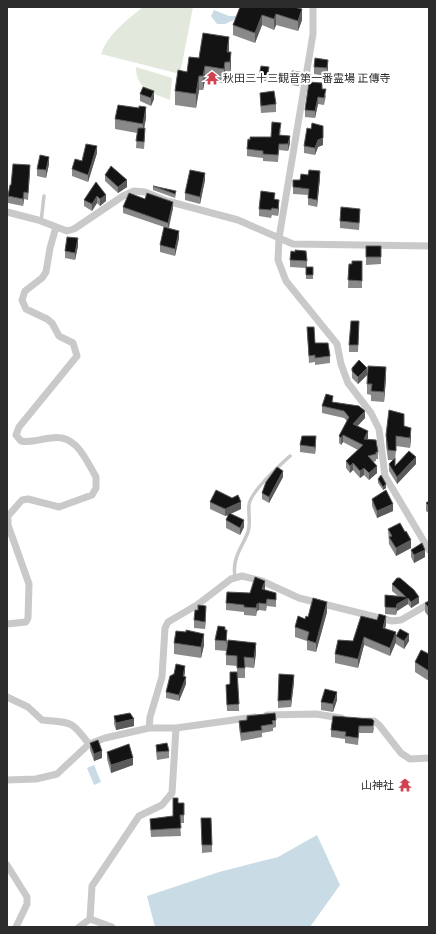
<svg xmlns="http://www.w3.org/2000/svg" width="436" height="934" viewBox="0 0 436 934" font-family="Ubuntu,'Noto Sans JP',sans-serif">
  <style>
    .green { fill: #e2e8db }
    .water { fill: #c9dce6 }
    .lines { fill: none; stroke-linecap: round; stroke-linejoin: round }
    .service { stroke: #c9c9c9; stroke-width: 3.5 }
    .minor { stroke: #c9c9c9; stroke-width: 7 }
    .wall { fill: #898989 }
    .shaded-wall { fill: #5a5a5a }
    .building { fill: #131313; stroke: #5a5a5a }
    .labels { text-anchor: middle; stroke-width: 4; stroke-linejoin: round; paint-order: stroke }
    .poi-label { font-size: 11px; fill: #2c2c2c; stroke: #fff; text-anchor: start }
  </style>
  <rect width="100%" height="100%" fill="#fff"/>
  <path class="green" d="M143,7H193L180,74L101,54C109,33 126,21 143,7Z
    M136,67L172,78L170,100C152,93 136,89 136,67Z"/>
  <path class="water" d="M214,10L229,16H236V19L225,24H217L211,16Z
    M94,765L101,782L94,785L87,768Z
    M317,835L340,885L310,927H155L147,896L219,872L278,857Z"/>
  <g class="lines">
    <path class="service" d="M41,222L44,196
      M235,578C232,557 241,550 248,532C251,523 248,514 249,505C250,492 280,465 290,456"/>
    <path class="minor" d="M313,7V34L279,238L278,260L286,281L337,344L341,364L348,383L371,413L379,429L385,476L429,550
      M7,212L38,220L67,231L74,229L123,196L134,191L145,192L167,201L238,220L293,244L429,246
      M7,624L26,622L28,618L29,584L8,525V516L22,500L28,499L59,507L92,495L96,488V477C86,460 76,433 51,438C41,439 31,443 21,441L16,435L19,427L77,356L73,343L59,336L52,323L47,319L26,309L22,300L25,291L42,278L46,272L50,248L56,227
      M7,697L28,707L42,720C71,723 70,719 89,744
      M267,715L316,714L341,718
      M365,721H374L379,725L401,753L410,759L429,758
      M149,728L150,717L162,677L165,628L168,622L197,605L231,579L242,576L262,581L299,598L392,621L401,620L429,604
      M7,780L36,779L57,774L89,744L105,738L149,728H176L255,717
      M7,865L27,897V904L16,927
      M90,919L92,886L139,816L162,805L172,793L176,728
      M90,919L112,927
      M79,927L90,919"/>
  </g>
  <path class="wall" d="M240,7L302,20L298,31L276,25L274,30L262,25L255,43L233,35V25Z
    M229,52L231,66L230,76H225L224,83L205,80L203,90H199L196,108L175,105V91L187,72L199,58Z
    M314,67L328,68L327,76L314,74Z
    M269,71L267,81L259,80V76Z
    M300,76L299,86L291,85V81Z
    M322,89L326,96L324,105L318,104L315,118L305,117V110Z
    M260,93L276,104V112L261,113L260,100Z
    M140,94L154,99L151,106L140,101Z
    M146,118L144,128L145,136L144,149L136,148L137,133L115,129V119Z
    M281,130L280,135L290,143L288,151L279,150L278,162L263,161V158L247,156V149L250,140L271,137Z
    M323,145L318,147L315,155L304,153V146Z
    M97,153L88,182L72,176V169L82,161Z
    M49,164L46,178L37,176V169Z
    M30,172L28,200L24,199L23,206L8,203V196L11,185Z
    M105,175L127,187L118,193L105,181Z
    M320,178L317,207L308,205V195L293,194V187L300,180Z
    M205,180L200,204L185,200V193Z
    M96,182L106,201L100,206L97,203L92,211L84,206V200Z
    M153,186L176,194L175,198L153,190Z
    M145,199L173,208L169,228L179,238L175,256L160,252V245L164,227L123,213V207Z
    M275,199L279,207L278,216L272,215L271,218L259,216V209Z
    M360,216L359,230L340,228V221Z
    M78,246L75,260L65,258V251Z
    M366,246H381V264L366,265Z
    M290,260L307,261V267H313V279H306V268L290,267Z
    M362,261V288H348L349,264H352Z
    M307,327L315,343L330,356V363L315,365V362L309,363Z
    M359,328L358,352H349V345Z
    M352,371L367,375L358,384L352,378Z
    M386,378L384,402L371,401V395L367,394V384Z
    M333,402L365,418L357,426L368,438V439L378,452V459H376V461L373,462L377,473L369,480L364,475L360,478L353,470L350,473L346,468V461L358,450L343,442L341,445L339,443V436L347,421L344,418L322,413V406Z
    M404,426L411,437L410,448L396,446L395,465L416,464L397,484L389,471V464L393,460H388L386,445V435Z
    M316,444L315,454L300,452V445Z
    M283,477L269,503L262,499V493Z
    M378,479L386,488L383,490L378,483Z
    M372,499L393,511L377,518L372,506Z
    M429,501V513L426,511V503Z
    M210,502L241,509L231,514L244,527L240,535L226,528V520L228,515L225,516L210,509Z
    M388,529L405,532L411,548L396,556L389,544Z
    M411,550L425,557L414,563L411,557Z
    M392,584L419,603L411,608L408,604L397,611L396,615L385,614V595L398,596L392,591Z
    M265,588V590L276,600V607L267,606L266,611L259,610L257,611L256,616L244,615V612L226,610V603L250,593Z
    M429,601V617L425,612V603Z
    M327,612L316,652L307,650V641L295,637V627L308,617Z
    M206,613L205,629L194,628V620Z
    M386,625L385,628L396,636L409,641L404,649L396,644V642L390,656L364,645L358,668L335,663V654L353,641Z
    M225,630L227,640L226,651L215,650V640Z
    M174,643L204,645L201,658L174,654Z
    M256,653L254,668L245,667V678H238L239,711H227L226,685H230L237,672V666L226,665V655Z
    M429,654V681L415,672V662Z
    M185,672L184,677L186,684L179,701L166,698V692Z
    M294,682L291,707L278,708V701Z
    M337,700L333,712L321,710V702Z
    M114,716L134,726L116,730L114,724Z
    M247,716L276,720V727L273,728V731L262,733V737L241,741L239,728V721L247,720Z
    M372,719L374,728L373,733H359L358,745L345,743V739L331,737V730Z
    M90,743L102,758L94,761L90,750Z
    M156,745L169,751V758L157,760L156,752Z
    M107,752L133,765L111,773L107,759Z
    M178,803H184V823H180L181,836L151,837L150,826V819L173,816Z
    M201,818L212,845V852L202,853Z"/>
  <path class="shaded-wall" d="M302,9V20L298,31V21Z
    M276,14V25L274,30V19Z
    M262,15V25L255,43V33Z
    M229,37V51L228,62L227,52Z
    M231,52V66L230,76V62Z
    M328,60V68L327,76V68Z
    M225,62V76L224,83V69Z
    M205,66V80L203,90V76Z
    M199,76V90L196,108V94Z
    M154,91V99L151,106V98Z
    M318,97V104L315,118V111Z
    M146,107V118L143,134V124Z
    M323,126V145L318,147L315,155V148Z
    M290,136V143L288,151V144Z
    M97,146V153L88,182V175Z
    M49,157V164L46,178V170Z
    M320,171V178L317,207V200Z
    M205,173V180L200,204V197Z
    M127,180V187L118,193V187Z
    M24,192V199L23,206V199Z
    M106,195V201L100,206V199Z
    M97,196V203L92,211V204Z
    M279,200V207L278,216V209Z
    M173,202V208L168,229V223Z
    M179,231V238L175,256V249Z
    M78,238V246L75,260V253Z
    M386,367V378L384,402V392Z
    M367,368V375L358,384V377Z
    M365,411V418L353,431V424Z
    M411,428V437L410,448V438Z
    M368,431V438L364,446V439Z
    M343,435V442L341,445V438Z
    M316,436V444L315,454V447Z
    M416,457V464L397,484V477Z
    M353,463V470L350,473V466Z
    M377,466V473L369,480V473Z
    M364,468V475L360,478V471Z
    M283,471V477L269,503V497Z
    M386,484V488L383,490V487Z
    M241,502V509L225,516V509Z
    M393,504V511L377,518V511Z
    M244,520V527L240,535V528Z
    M411,540V548L396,556V548Z
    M425,550V557L414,563V555Z
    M265,581V588L262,597V589Z
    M419,597V603L411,608V602Z
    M408,598V604L397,611L396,615L397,604Z
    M327,602V612L316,652V643Z
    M259,603V610L257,611L256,616L257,604Z
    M206,606V613L205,629V622Z
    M386,616V625L383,636V628Z
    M227,630V640L226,651V641Z
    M396,632V642L390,656V648Z
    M204,634V645L201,658V647Z
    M409,634V641L404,649V641Z
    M364,637V645L358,668V659Z
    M256,643V653L254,668V658Z
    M185,666V672L183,683V676Z
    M294,675V682L291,707V700Z
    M186,677V684L179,701V695Z
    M337,692V700L333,712V704Z
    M134,719V726L116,730V723Z
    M102,751V758L94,761V754Z
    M133,758V765L111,773V765Z"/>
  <path class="building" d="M240,7H294L302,9L298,21L276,14L274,19L262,15L255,33L233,25Z
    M203,33L229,37L227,52H231L230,62H225L224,69L205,66L203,76H199L196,94L175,91L178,70L187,72L189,57L199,58Z
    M315,58L328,60L327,68L314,67Z
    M261,66L269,67L267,77L259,76Z
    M292,71L300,72L299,82L291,81Z
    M309,82L322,83V89H326L324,98L318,97L315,111L305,110Z
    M143,87L154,91L151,98L140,94Z
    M274,91L276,104L261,106L260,93Z
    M118,105L139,108V106L146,107L143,124L115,119Z
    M272,122L281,123L279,135L290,136L288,144H279L278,155L263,154V151L247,149L248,139L250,140V137H271Z
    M312,123L323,126V138L318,140L315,148L304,146L307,128L311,129Z
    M138,128H145L144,142L136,141Z
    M86,144L97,146L88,175L72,169L75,159L82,161Z
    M40,155L49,157L46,170L37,169Z
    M13,164L30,165L28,193L24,192L23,199L8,196L10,185H11Z
    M111,166L127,180L118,187L105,175Z
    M190,170L205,173L200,197L185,193Z
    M309,170L320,171L317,200L308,198L309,189L293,187V180H300L301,174L308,175Z
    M96,182L106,195L100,199L97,196L92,204L84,200Z
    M153,186L176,191L175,194Z
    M261,191L275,193L274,199L279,200L278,209L272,208L271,210L259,209Z
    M129,193L145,199L147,193L173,202L168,223L123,207Z
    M341,207L360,209L359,223L340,221Z
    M164,227L179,231L175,249L160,245Z
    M67,237L78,238L75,253L65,251Z
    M366,246H381V257H366Z
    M295,250L306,251L307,261L290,260L291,251L295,252Z
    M352,261H362V281L348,280L349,264H352Z
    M306,267H313V275H306Z
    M351,321H359L358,345H349Z
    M307,327H314L315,343H328L330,356L315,358V355L309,356Z
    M359,360L367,368L358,377L352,371V368Z
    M368,366L386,367L384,392L371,391L372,384H367Z
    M326,394L333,396L332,402L359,406L365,411L353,424L368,431L364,439L376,440L378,452H376V454L368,456L377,466L369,473L364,468L360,471L353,463L350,466L346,461L363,445L343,435L341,438L339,436L349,417L344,411L322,406Z
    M389,410L404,414V426L411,428L410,438L396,436V451L388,450L386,435Z
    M302,436H316L315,447L300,445Z
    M409,451L416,457L397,477L389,464L395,458V466Z
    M277,467L283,471L269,497L262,493L266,482Z
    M381,475L386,484L383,487L378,479Z
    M216,490L232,498L238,495L241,502L225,509L210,502Z
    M386,490L393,504L377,511L372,499Z
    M429,501V506L426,503Z
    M229,513L244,520L240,528L226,520Z
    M400,523L405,532L406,531L411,540L396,548L389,537L392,536L388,529Z
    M422,543L425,550L414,555L411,550Z
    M255,577L265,581L262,589L276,593V600L267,599L266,604L259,603L257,604L256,608L244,607V605L226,603L227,592L250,593Z
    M397,578H400L414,590L419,597L411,602L408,598L397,604L396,608L385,607V595L406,597L392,584Z
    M313,598L327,602L316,643L307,640L309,632L295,627L298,616L305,619L306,616L308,617Z
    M429,601V608L425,603Z
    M198,605L206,606L205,622L194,620L195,610H198Z
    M379,614L386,616L383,628L396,632L390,648L364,637L358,659L335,654L338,640L353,641L361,616L377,620Z
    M218,626L225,627V630H227L226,641L215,640Z
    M400,629L409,634L404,641L396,636Z
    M186,630L204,634L201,647L174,643L176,631L186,632Z
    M228,640L256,643L254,658L244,657L245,668H237V656L226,655Z
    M421,650L429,654V671L415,662Z
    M176,664L185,666L183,676L186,677L179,695L166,692L170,676L174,674Z
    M230,672H237L239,704L227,705L226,685L230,684Z
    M279,674L294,675L291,700L278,701Z
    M325,689L337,692L333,704L321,702Z
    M130,713L134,719L116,723L114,716Z
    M275,713L276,720L272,721L273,724L261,726L262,730L241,733L239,721L247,720V716Z
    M333,716L372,719L374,721L373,726H359L358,738L345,736L346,732L331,730Z
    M98,740L102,751L94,754L90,743Z
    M167,743L169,751L157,752L156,745Z
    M129,744L133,758L111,765L107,752Z
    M173,798H178V803H184V815H180L181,828L151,830L150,819L173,816Z
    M201,818H211L212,845H202Z"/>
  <defs>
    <g id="temple-bare" transform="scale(1.08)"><path d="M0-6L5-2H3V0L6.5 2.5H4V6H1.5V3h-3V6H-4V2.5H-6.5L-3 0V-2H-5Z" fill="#d0424f" stroke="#fff" stroke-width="2.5" paint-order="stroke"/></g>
  </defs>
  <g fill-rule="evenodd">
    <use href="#temple-bare" x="212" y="78"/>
    <use href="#temple-bare" x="405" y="785"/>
  </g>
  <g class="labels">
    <g class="poi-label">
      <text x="223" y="82">秋田三十三観音第一番霊場 正傳寺</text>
      <text x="394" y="789" text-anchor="end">山神社</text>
    </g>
  </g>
  <rect width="436" height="934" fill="none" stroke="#2c2c2c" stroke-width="16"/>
</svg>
